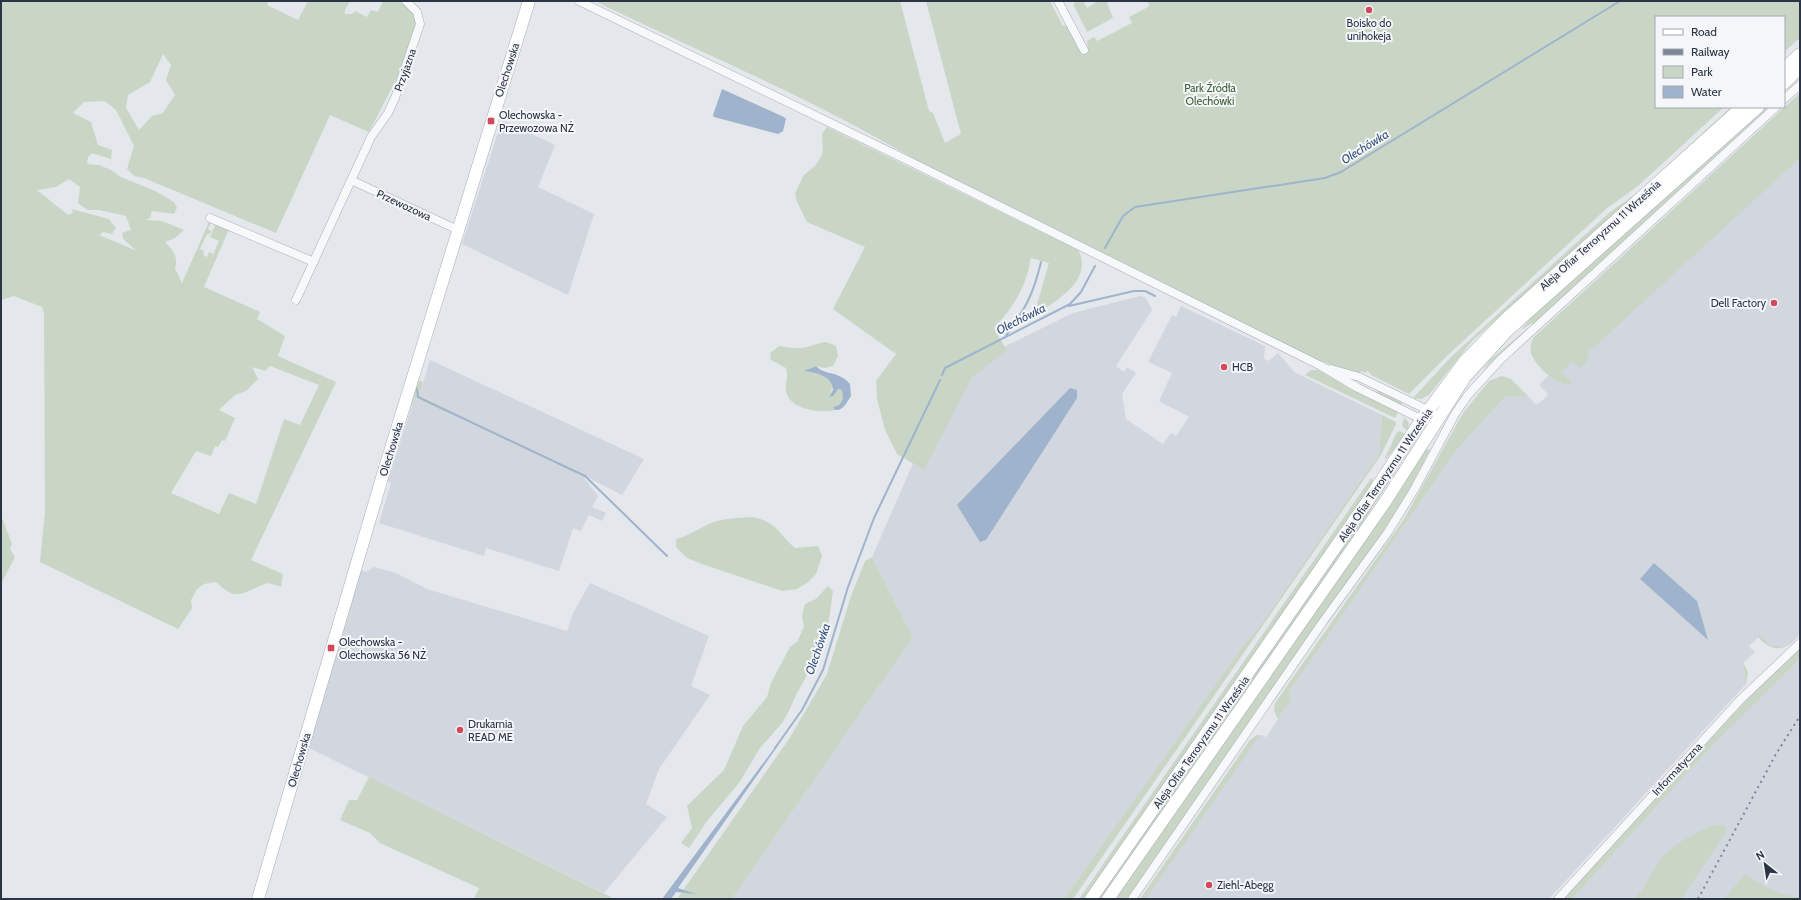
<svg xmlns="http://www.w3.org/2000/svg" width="1801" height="900" viewBox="0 0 1801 900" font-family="Cabin,sans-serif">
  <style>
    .built { fill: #d2d6de }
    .green { fill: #c9d6c5; fill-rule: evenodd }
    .water { fill: #9fb4cc }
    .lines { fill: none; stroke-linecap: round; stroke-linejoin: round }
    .stream { stroke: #9fb4cc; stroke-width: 2 }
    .street-casing { stroke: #a9aeb7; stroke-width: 9 }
    .secondary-casing { stroke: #a9aeb7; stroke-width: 13 }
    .street { stroke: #f7f8fa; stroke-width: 8 }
    .secondary { stroke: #fff; stroke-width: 12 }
    .rail { stroke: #7d8696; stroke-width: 2; stroke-dasharray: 2 4; stroke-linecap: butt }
    .poi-dot { fill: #d1495b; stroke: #f4f6f9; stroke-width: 1.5 }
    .labels { text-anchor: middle; stroke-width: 4; stroke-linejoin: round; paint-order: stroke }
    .poi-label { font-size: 11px; fill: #2b3445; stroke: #f4f6f9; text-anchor: start }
    .street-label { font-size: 11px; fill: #2b3445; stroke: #f4f6f9 }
    .park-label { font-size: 11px; fill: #3f6138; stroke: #f4f6f9 }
    .water-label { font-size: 12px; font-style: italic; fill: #34527a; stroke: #f4f6f9 }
  </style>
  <rect width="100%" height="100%" fill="#e4e7ec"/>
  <path class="built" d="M1800,114V633L1786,646H1770L1760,636L1749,646L1755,652L1743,663L1746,684L1549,899H1146L1259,735L1266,737L1291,700L1289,692L1455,452L1505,397L1527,396L1536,405L1543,400L1548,394L1539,385Z
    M502,120L555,145L538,187L594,214L568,295L462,244Z
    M1140,296L1146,298L1152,310L1116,366L1124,372L1127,367L1136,373L1122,394L1126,419L1163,444L1171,433L1176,436L1189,417L1159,401L1172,373L1148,362L1172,315L1176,317L1181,306L1265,346L1264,359L1269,361L1278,353L1294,372L1382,415L1379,454L1257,630L1242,647L1064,899H732L913,637L872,557L953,372L1073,313Z
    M430,360L644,459L622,495L587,477L584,478L598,496L592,507L606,513L602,521L589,515L581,531L573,528L559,571L486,548L484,556L379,523L391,483L388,482L415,396L420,400L447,409L419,396Z
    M374,567L396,573L427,589L567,631L573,613L590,583L709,636L691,686L710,695L659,769L646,804L667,817L604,893L307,747L361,570L366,572Z
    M1800,659V899H1572L1711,747Z"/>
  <path class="green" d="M1,1H269L267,5L298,20L308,1H350L345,10V14H352L355,11L367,17L371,10L378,12L383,1C405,1 408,1 418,22L402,68L369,132L330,115L276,233L144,178L134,176L127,169L134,146L116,110L105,101L84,102L73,113L91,122L98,145L112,150L111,159L92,153L88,157L87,164L99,165L111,170L121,177L155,191L174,202L177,208L174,214L152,211L150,218L146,220L162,221L184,230L175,238L165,242C172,249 179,257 175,268L182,283L209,222L211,223L208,229L211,231L210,234H207L200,249L204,251L203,255L207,257L209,252L213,254L212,257L219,241L210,237L215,225L229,229L204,287L260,312L257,319L285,336L278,356L336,382L251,560L283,574L281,587L269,583C258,584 242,600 229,592C224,590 220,585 216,582L204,584L197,589L191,600L192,608L178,629L40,562L45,512L44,313L42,307L14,296L1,300ZM163,54L171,65L166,80L175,95L163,113L152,116L139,130L126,108L128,95L150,82ZM69,179L80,187L78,203L88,210H99L126,216L131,230L122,233L123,239L137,251L99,235L103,232L112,234L116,228L109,219L72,209L73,213L68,215L37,190L56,187ZM270,366L319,385L300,425L284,419L256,504L229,493L219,514L171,493L196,451L211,456L215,446L218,447L222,440L225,441L235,418L219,410L235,395L246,391L258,379L252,367L265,371Z
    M595,1H900L929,111L933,113L945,143L961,134L926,1H1050L1063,26L1066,25L1081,52L1088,48L1087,41L1094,37L1097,41L1132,23L1129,17L1148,7L1149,5L1147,1H1800V38L1784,52V17H1656V107H1724L1638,186L1606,209L1449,354L1409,394L1371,375V374L1367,371L1366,373L1361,371L1360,373L1334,366L1315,359L914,159C812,98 701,53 595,1Z
    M1078,1H1083L1087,8L1098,1H1111L1107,3L1113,18L1087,32L1073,4Z
    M1800,93V158L1590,351H1588L1587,362L1580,368L1572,361L1561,373L1571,381L1572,384C1559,388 1534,365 1531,353C1530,347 1531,342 1534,337Z
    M1731,107H1735L1472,341L1429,395L1421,399L1413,398L1451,357L1610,212L1637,193Z
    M1765,107H1769L1533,324L1532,323L1521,330L1532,316Z
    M827,127L1078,250C1095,279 1054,303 1034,315L1049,263L1031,258C1025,289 1015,305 994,328L1007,351L972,377L924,470L897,454L885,430L877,399L876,381L896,354L833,309L865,247L807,222L797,202L795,194L803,176L815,166L821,157L823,151L822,134Z
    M1528,328H1529L1483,370L1490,360Z
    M826,342L836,346L838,356L833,366L825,368L815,366L805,371C821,374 839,377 829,397L838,389L842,390L843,399L839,405L833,407L835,410C821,414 786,409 786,389C785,381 789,377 786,368L771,360L770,353L779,346C787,347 794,349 802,348C810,347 817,343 826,342Z
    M1311,370H1319L1349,388L1398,412L1395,418L1305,375Z
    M1502,376L1511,379L1537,405L1527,396L1505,397L1455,452L1289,692L1291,700L1278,719L1274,711L1275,703L1404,519L1463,413L1489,381Z
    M420,381L423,382L419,396L447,409L445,412L415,397L412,406L411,405L414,383Z
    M1378,390L1402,402L1401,405L1378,394L1377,392Z
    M1382,415L1396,422V424L1381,455L1073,899H1064L1242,647L1257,630L1379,454Z
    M1404,417L1409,423L1408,431L1402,426Z
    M1400,431L1406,435L1386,459L1385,458L1397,432Z
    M1414,440L1415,441L1353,538L1103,899H1096Z
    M1426,449L1430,450L1403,501L1388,524L1312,631L1127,899H1113Z
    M1371,478L1373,480L1368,491L1085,899H1079Z
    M1,515L12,544L10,549L15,557L1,584Z
    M752,517C777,522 777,532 795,548L818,546L822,556L816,574L807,583L797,589L782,591L702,564L687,558L676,547V539C690,536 700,527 714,522C725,518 739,518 752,517Z
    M872,557L913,637L732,899H677L789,739L827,674L851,596L865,561Z
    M828,586L833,591L828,627L806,677L796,695L789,711L782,723L760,748L739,783L707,821L689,848L681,843L692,828L687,806L724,770L743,726L767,697L771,683L790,647L797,642L804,627L802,616L805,604L816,599Z
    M1800,633C1788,651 1773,654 1758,637L1760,635L1770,646H1786Z
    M1800,648V659L1711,747L1572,899H1563L1750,696Z
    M1743,662L1748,672L1746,685L1743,663Z
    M1257,735L1266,736H1259L1146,899H1140L1250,740Z
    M369,777L615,899H474L479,888L380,843L370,833L340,820L349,800H357Z
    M1715,825L1725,826L1726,832L1681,899H1635C1646,886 1654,866 1664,855C1677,842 1698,831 1715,825Z
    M1745,874C1763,886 1778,895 1800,897V899H1724Z"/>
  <path class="water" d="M722,89L784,117L786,119L783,131L778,134L714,117L713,115Z
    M816,366C825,376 838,370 850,384L851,396C847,402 843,411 835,410L833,407L839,405L843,399L842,390L838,389L833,396L829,397L833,390C832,375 816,373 804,371Z
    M1070,388L1077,390V398L986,540L980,542L957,505Z
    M1654,563L1697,601L1708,640L1640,579Z
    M776,746L777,747L678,888L696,894L676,892L671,899H662Z"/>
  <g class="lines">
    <path class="stream" d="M1105,248L1123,216L1135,207L1325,178L1341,172L1620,1
      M1069,306L1134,291H1145L1155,296
      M1005,337C1025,309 1033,296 1041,262
      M942,375L945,368L1070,304L1081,292L1095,266
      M417,389L418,397L585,476L667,556
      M775,748L802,710L823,670L848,587L874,518L940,380"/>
    <g class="street-casing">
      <path id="street" d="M579,1L909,161L1321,366L1358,388L1425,421
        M1058,1L1084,50
        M1784,99L1800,85
        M351,180L458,230
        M210,218L314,262
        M296,300L371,137L388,113L395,98L420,24L417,12L406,1
        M1331,369L1359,377L1432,412
        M1132,899L1322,623L1388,532L1414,490L1455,414L1468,395L1501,359L1776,107
        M1558,899L1740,700L1800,643"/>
    </g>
    <g class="secondary-casing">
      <path id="secondary" d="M1784,69L1800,54
        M1784,83L1800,68
        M258,899L384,471L529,1
        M1091,899L1369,499L1422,419L1464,362L1507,318L1742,107
        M1108,899L1385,502L1465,377L1508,330L1758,107"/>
    </g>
    <use href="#street" class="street"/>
    <use href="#secondary" class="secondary"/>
    <path class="rail" d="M1698,899L1776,754L1800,716"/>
  </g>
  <g class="poi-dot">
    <circle cx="1369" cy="10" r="4"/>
    <rect x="487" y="117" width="8" height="8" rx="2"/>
    <circle cx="1774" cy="303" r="4"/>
    <circle cx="1224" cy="367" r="4"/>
    <rect x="327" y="644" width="8" height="8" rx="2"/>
    <circle cx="460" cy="730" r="4"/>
    <circle cx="1209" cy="885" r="4"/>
  </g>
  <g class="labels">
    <g class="poi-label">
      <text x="1369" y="27" text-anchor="middle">Boisko do<tspan x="1369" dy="13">unihokeja</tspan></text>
      <text x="499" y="119">Olechowska -<tspan x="499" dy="13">Przewozowa NŻ</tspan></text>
      <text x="1766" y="307" text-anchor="end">Dell Factory</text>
      <text x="1232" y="371">HCB</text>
      <text x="339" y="646">Olechowska -<tspan x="339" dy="13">Olechowska 56 NŻ</tspan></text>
      <text x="468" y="728">Drukarnia<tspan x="468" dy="13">READ ME</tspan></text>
      <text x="1217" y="889">Ziehl-Abegg</text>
    </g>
    <g class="street-label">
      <text transform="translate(405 70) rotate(-70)" y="4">Przyjazna</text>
      <text transform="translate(507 70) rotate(-72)" y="4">Olechowska</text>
      <text transform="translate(404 205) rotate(25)" y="4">Przewozowa</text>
      <text transform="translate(1600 235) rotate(-42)" y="4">Aleja Ofiar Terroryzmu 11 Września</text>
      <text transform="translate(391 449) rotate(-73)" y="4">Olechowska</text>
      <text transform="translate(1385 475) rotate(-56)" y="4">Aleja Ofiar Terroryzmu 11 Września</text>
      <text transform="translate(1201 742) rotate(-55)" y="4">Aleja Ofiar Terroryzmu 11 Września</text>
      <text transform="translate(299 760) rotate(-74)" y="4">Olechowska</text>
      <text transform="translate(1677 769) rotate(-47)" y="4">Informatyczna</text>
    </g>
    <g class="park-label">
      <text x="1210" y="92">Park Źródła<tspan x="1210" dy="13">Olechówki</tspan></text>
    </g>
    <g class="water-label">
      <text transform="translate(1365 147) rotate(-32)" y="4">Olechówka</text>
      <text transform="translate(1021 319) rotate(-27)" y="4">Olechówka</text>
      <text transform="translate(818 649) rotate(-71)" y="4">Olechówka</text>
    </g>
  </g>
  <rect width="1801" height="900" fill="none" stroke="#2b3445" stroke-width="4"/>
  <rect x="1655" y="16" width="130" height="92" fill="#f4f6f9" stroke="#a4a8b1"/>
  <rect x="1663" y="29" width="20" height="6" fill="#ffffff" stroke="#a4a8b1"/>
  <text x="1691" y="36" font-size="12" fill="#2b3445">Road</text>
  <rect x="1663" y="49" width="20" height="6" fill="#7d8696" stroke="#a4a8b1"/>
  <text x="1691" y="56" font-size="12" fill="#2b3445">Railway</text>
  <rect x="1663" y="66" width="20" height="12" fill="#c9d6c5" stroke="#a4a8b1"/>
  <text x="1691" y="76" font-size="12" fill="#2b3445">Park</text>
  <rect x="1663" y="86" width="20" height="12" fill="#9fb4cc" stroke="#a4a8b1"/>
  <text x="1691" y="96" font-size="12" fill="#2b3445">Water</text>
  <g transform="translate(1765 864) rotate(330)" stroke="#f4f6f9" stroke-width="3" paint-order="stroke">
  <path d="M0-3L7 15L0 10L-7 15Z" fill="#2b3445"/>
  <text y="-6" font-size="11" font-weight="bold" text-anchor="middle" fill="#2b3445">N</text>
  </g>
</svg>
